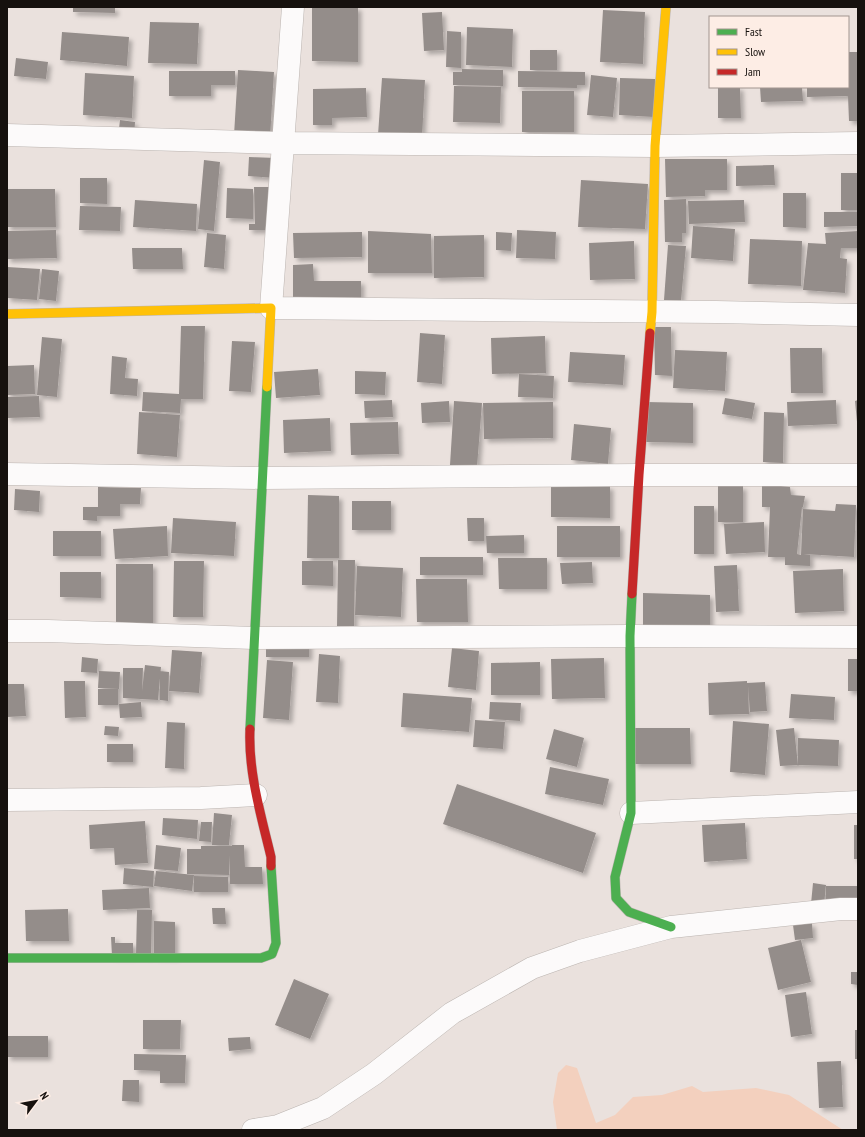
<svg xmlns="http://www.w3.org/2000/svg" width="865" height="1137" viewBox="0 0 865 1137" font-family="'PT Sans Narrow',sans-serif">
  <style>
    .green { fill: #f3d0be }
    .building { fill: #948d8a; filter: url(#shadow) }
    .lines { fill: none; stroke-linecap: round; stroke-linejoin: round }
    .street-casing { stroke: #bbb4b0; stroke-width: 23 }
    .fast-casing { stroke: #bbb4b0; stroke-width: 10 }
    .slow-casing { stroke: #bbb4b0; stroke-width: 10 }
    .jam-casing { stroke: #bbb4b0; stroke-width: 10 }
    .street { stroke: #fcfafa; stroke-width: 22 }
    .fast { stroke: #4caf50; stroke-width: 9 }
    .slow { stroke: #ffc107; stroke-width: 9 }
    .jam { stroke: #c62828; stroke-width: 9 }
  </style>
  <defs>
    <filter id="shadow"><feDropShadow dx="3.5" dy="3.5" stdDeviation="2" flood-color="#0004"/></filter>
  </defs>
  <rect width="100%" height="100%" fill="#eae1dd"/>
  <path class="green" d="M566,1065L577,1068L596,1123L615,1115L633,1097L662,1095L692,1086L703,1092L756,1088L789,1095L843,1130H557L553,1102L558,1073Z"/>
  <path class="building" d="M73,7H115V13L73,12Z
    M312,7H358V62L312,61Z
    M603,10L645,12L643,64L600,62Z
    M442,12L444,50L424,51L422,13Z
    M150,22L199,23L197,64L148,63Z
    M467,27L513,29L512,67L466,65Z
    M447,31L461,32V68L446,67Z
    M62,32L129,37L127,66L60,60Z
    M530,50H557V70H530Z
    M848,52H858V121H849L848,96L807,97V87H848Z
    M16,58L48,62L46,79L14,76Z
    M462,69L503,70V86L453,85V72H462Z
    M238,70L274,72L270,138L234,135Z
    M169,71H235V85H211V96H169Z
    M518,71L585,72V85H577V88L518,87Z
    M85,73L134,76L132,118L83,115Z
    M591,75L617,78L613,117L587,115Z
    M382,78L425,80L422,138L378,135Z
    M620,78L655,79L654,117L619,115Z
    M454,86L501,87L500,123L453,122Z
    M718,87H740L741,118H718Z
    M760,87H802L803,101L761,102Z
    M366,88L367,117L332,118V125H313V89Z
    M522,91H574V132H522Z
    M120,120L135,122L134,139L118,137Z
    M249,157L276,158L275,178L248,176Z
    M665,159H727V190H705V196L666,197Z
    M204,160L220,162L214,231L198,229Z
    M774,165L775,185L736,186V166Z
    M841,173H858V210H841Z
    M80,178H107V204L80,203Z
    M581,180L648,184L645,229L578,227Z
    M254,187H272V230H249V224H255Z
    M227,188L253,189V219L226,218Z
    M7,189H55L56,227H7Z
    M783,193H806V228L783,227Z
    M686,199V233H682V242H665L664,200Z
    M135,200L197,204L196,231L133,227Z
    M744,200L745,222L689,224L688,201Z
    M80,206L121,207L120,231L79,230Z
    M824,212H858V226L824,227Z
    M693,226L735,229L733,261L691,258Z
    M56,230L57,258L7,259V231Z
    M517,230L556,232L555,259L516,258Z
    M368,231L431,234L432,273H368Z
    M858,231V248H841L840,258L847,259L845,293L803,290L808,243L826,244L825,233Z
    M362,232V257L294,258L293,233Z
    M496,232L512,233L511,251L496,250Z
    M207,233L226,235L224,269L204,267Z
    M484,235V277L434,278V236Z
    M750,239L802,241L801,286L748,284Z
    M634,241L635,279L590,280L589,243Z
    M668,245L686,246L681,301L664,300Z
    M132,248H182L183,269H133Z
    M313,264L314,281H361V302L293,303V265Z
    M7,267L40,269L37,300L7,298Z
    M42,269L59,271L56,301L39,299Z
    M181,326H205L203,399H181L180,413L142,411L143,392L179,394Z
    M654,327H671L672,376L655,375Z
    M420,333L445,335L442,384L417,382Z
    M545,336L546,373L492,374L491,338Z
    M42,337L62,339L57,397L37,395Z
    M232,341L255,342L251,392L229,391Z
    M790,348H822L823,393H791Z
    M675,350L727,352L725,391L673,388Z
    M570,352L625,355L623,385L568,382Z
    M112,356L127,358L125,378L138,379L137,396L110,394Z
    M34,365L35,394L7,395V366Z
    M318,369L320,395L276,398L274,372Z
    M355,371L386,372L385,395L355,394Z
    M519,374L554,376L553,398L518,397Z
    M39,396L40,417L7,418V397Z
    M725,398L755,403L752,419L722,414Z
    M392,400L393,417L365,418L364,401Z
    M836,400L837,424L788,426L787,402Z
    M858,400V422H857L855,401Z
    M449,401L450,422L422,423L421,403Z
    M454,401L482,403L477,467L450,465Z
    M553,402V438L484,439L483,403Z
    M646,402L693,403V443L645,442Z
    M139,412L180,415L177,457L137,454Z
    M764,412L784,413L783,463L763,462Z
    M330,418L331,451L284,453L283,420Z
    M398,422L399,454L351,455L350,423Z
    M574,424L611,428L608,464L571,460Z
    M762,484L790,487L791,495L805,496L803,507H802L797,554L801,555L803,509L835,511L836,504L856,505L854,557L804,554L810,555V566L785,565V557H768L770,507H762Z
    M551,485L610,486V518L551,517Z
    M718,486H743V522H718Z
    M98,487L141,488L140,504H120V516H97V521L83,520V507H98Z
    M15,489L40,491L39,512L14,510Z
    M308,495L339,496V558H307Z
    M352,501H391V530H352Z
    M694,506H714V554H694Z
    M173,518L236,522L234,556L171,553Z
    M467,518H484V541H468Z
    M764,522L765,552L726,554L724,524Z
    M167,526L168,556L115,559L113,529Z
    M557,526H620V557H557Z
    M53,531H101V556H53Z
    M524,535V553H487L486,536Z
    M420,557H483V575H420Z
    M498,558H547V589H499Z
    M338,560H355L354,627H337Z
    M174,561H204L203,617H173Z
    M302,561H333V586L302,585Z
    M592,562L593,583L562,584L560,563Z
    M116,564H153V627L116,626Z
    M737,565L739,611L716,612L714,566Z
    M357,566L403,568L401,617L355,615Z
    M843,569L844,611L795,613L793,571Z
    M60,572H101V598L60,597Z
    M416,579H467L468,622H417Z
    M643,593L710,595V628L643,627Z
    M266,642H309V657H266Z
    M452,648L479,651L476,690L448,687Z
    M172,650L202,652L199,693L169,691Z
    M319,654L340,656L338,703L316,702Z
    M82,657L98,659L97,673L81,672Z
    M604,658L605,698L552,699L551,659Z
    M848,659H858V691H848Z
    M267,660L293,662L289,720L263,718Z
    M540,662V695H491V663Z
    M145,665L161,667L158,700L123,698V668H143L142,691Z
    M99,671L120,672L119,689L98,688Z
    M160,671L169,672L168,701L160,700Z
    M64,681H85L86,717L65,718Z
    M747,681V683L765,682L767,711L750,712L748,686L749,714L709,715L708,683Z
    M7,684H24L26,716L7,717Z
    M98,689H118V705H98Z
    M403,693L472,698L469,732L401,727Z
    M791,694L835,697L834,720L789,718Z
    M141,702L142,717L120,718L119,704Z
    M490,702L521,703L520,721L489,719Z
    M475,720L505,722L503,749L473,747Z
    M733,721L769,724L765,775L730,772Z
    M167,722L185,723L184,769L165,768Z
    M105,726L119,727L118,736L104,735Z
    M633,728H690L691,764H634Z
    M794,728L798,765L780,766L776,730Z
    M554,729L584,738L577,767L546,759Z
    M798,738L839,740L838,766L798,765Z
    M107,744H133V762H107Z
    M550,767L609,779L603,805L545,794Z
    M457,784L596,833L583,873L443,824Z
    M214,813L232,815L229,845H212Z
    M163,818L198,820L197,839L162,835Z
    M145,821L148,863L115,865L114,848L90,849L89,825Z
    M201,822H212L211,842L199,841Z
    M745,823L747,859L704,862L702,825Z
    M854,825H858V859H854Z
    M156,845L181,848L178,871L154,869Z
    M232,845H244L245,867H262L263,884H230V855L229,875L187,874V849H201V846H232Z
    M124,868L154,871L153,887L123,884Z
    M156,871L194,875L192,891L154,886Z
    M194,876L228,877V892H194Z
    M813,883L826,885L824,905L811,904Z
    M826,886H858V905L826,904Z
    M149,888L150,908L103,910L102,890Z
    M212,908H225L226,924H213Z
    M68,909L69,941H26L25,910Z
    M137,910H152L151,956L136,955Z
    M154,921L175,922V957L154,956Z
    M812,923L813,938L795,940L793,925Z
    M111,937H115V943H133V956H112Z
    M801,940L811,982L778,990L768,948Z
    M851,972H858V985L851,984Z
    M294,979L329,994L310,1039L275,1025Z
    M806,992L812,1034L791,1037L785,995Z
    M143,1020H181L180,1049H143Z
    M855,1030H858V1059H855Z
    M7,1036H48V1057H7Z
    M250,1037L251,1049L229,1051L228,1038Z
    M134,1054L186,1055L185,1083H160V1071L134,1070Z
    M841,1061L843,1107L819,1108L817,1062Z
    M123,1080H139V1102L122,1101Z"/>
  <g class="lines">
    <g class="street-casing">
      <path id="street" d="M293,7L271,308L716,312L858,315
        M7,135L283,143L655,146L858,143
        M7,474L263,478L639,475H858
        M7,631H48L254,638L630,636L858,637
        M7,800L201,798L256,795
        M631,813L858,802
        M253,1130L278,1126L323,1108L374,1074L452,1013L532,968L580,951L671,927L841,909H858"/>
    </g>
    <g class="fast-casing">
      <path id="fast" d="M632,594L630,636L631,813L615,877L616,898L629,912L671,927
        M250,729L267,387
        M7,958H261L272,954L276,943L271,866"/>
    </g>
    <g class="slow-casing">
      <path id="slow" d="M7,314L271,308L267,387
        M650,333L652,312L655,146L666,7"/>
    </g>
    <g class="jam-casing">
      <path id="jam" d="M632,594L639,475L650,333
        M250,729C248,772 261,815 271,857V866"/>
    </g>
    <use href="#street" class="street"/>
    <use href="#fast" class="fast"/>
    <use href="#slow" class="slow"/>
    <use href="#jam" class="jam"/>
  </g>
  <rect width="865" height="1137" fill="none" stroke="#16110e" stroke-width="16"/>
  <rect x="709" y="16" width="140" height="72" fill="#fdede5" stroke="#a1958f"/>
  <rect x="717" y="29" width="20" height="6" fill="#4caf50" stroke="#a1958f"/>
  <text x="745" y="36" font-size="12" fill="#16110e">Fast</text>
  <rect x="717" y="49" width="20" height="6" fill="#ffc107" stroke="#a1958f"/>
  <text x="745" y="56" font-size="12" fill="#16110e">Slow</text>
  <rect x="717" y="69" width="20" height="6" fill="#c62828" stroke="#a1958f"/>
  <text x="745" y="76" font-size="12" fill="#16110e">Jam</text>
  <g transform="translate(36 1101) rotate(58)" stroke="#fdede5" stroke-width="3" paint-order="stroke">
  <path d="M0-3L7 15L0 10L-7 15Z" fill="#16110e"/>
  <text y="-6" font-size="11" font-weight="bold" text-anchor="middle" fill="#16110e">N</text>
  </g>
</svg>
